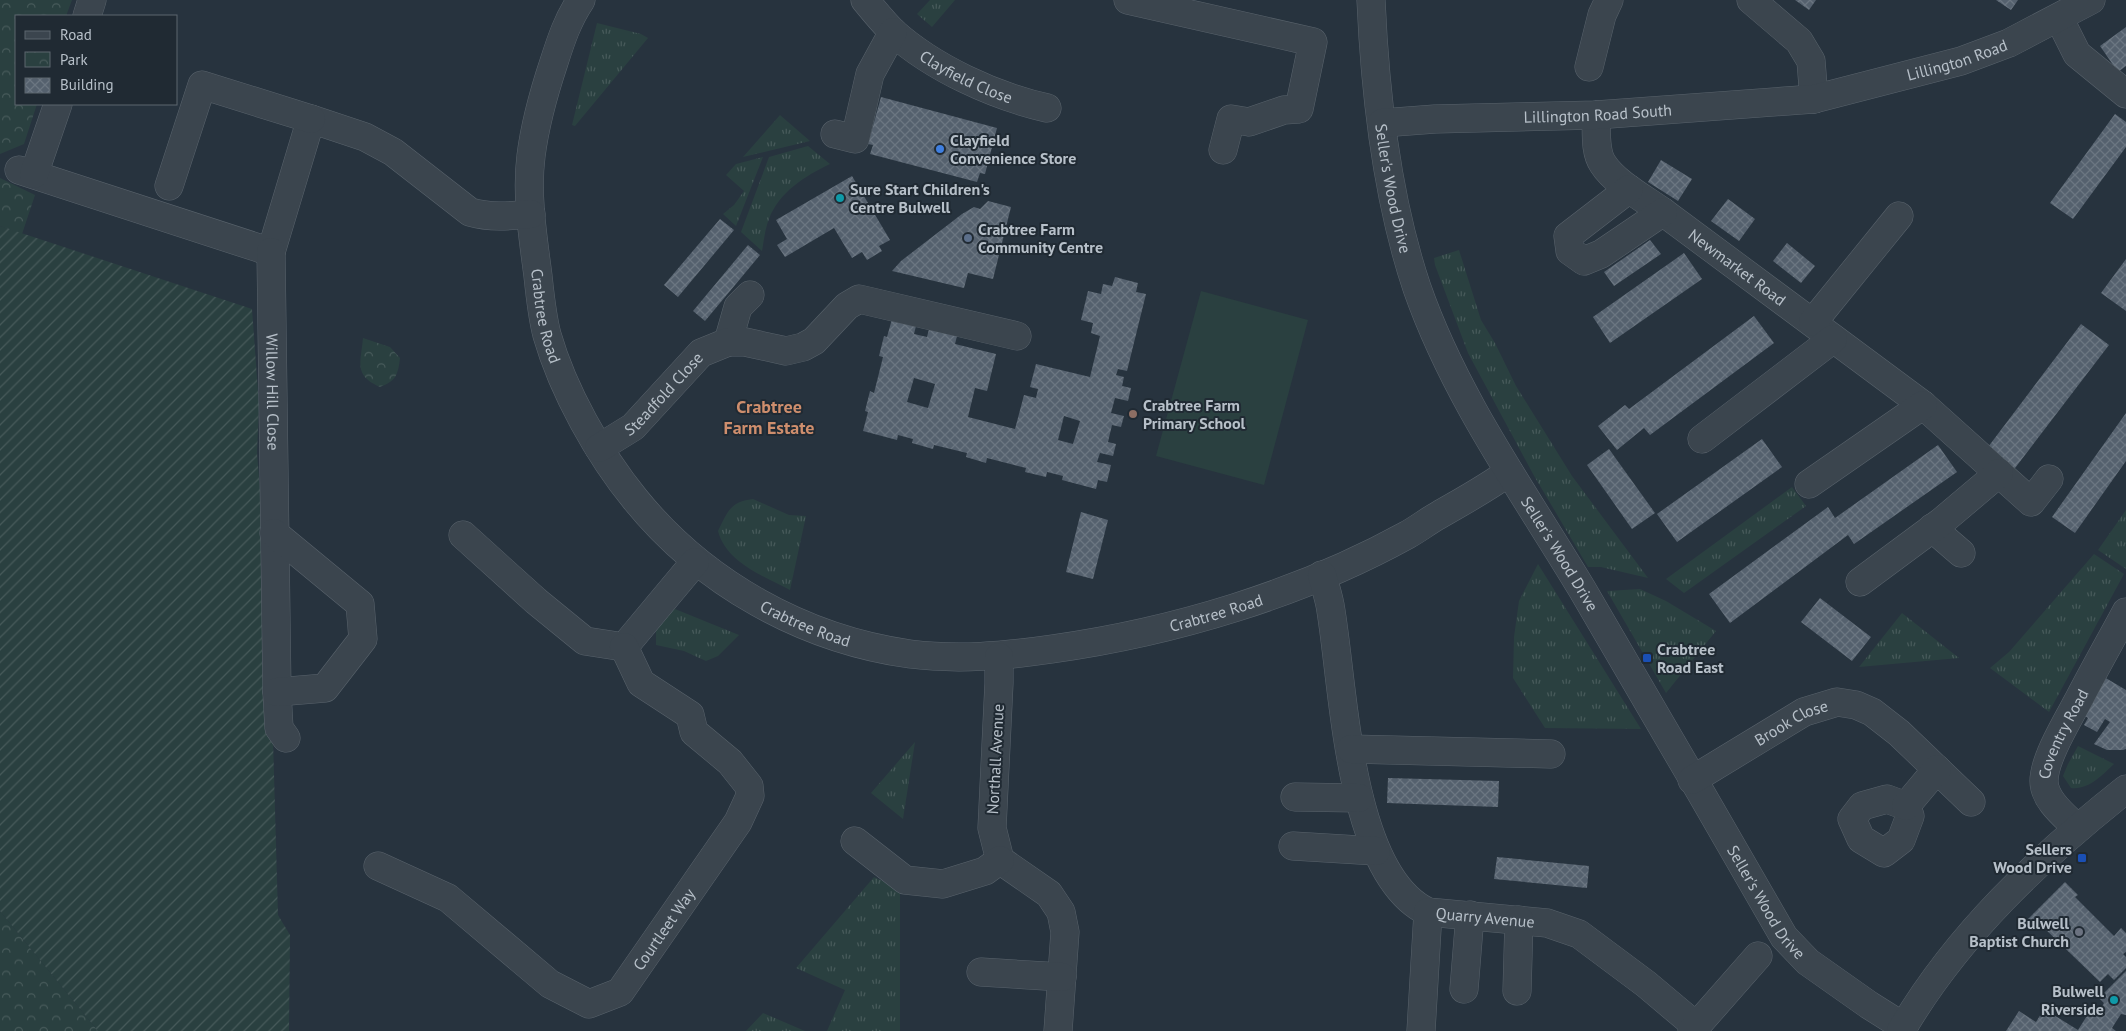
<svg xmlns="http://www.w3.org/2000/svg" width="2126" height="1031" viewBox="0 0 2126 1031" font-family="'PT Sans',sans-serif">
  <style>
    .grass { fill: url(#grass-tufts) }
    .park { fill: url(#park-crowns) }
    .garden { fill: url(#garden-furrows) }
    .pitch { fill: #2a4040 }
    .building { fill: url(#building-cross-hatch); fill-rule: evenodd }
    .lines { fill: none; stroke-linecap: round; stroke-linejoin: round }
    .minor-casing { stroke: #59636c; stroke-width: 29 }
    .minor { stroke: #3b454e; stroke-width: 28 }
    .shop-dot { fill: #3f7fe0; stroke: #202a33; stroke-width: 2 }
    .culture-dot { fill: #0f9aa8; stroke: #202a33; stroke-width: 2 }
    .service-dot { fill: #5c6f8a; stroke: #202a33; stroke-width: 2 }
    .education-dot { fill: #8d6e63; stroke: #202a33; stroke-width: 2 }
    .transit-dot { fill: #1a4fb4; stroke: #202a33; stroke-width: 2 }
    .worship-dot { fill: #6b7280; stroke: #202a33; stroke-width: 2 }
    .labels { text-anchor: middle; stroke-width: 4; stroke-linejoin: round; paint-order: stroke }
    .street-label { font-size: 16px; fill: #b7c0c9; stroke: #202a33 }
    .poi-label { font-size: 16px; font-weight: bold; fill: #b7c0c9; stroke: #202a33; text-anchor: start }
    .neighbourhood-label { font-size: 18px; font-weight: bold; fill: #ce8e6d; stroke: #202a33 }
  </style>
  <defs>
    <pattern id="grass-tufts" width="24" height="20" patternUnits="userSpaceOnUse" patternTransform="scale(1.25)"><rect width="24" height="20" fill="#2a4040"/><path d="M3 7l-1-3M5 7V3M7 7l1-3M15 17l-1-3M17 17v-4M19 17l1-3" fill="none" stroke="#475a5a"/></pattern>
    <pattern id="park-crowns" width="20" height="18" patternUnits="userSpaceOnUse" patternTransform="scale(1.25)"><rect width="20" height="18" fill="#2a4040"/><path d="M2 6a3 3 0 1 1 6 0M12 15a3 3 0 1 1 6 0" fill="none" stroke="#475a5a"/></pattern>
    <pattern id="garden-furrows" width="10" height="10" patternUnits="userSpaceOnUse" patternTransform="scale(1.25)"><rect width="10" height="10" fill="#2a4040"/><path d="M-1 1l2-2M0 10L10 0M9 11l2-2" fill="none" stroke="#475a5a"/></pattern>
    <pattern id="building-cross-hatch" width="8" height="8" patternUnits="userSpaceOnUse" patternTransform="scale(1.25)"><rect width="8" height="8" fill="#55616e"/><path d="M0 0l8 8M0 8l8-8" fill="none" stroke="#6b7681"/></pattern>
  </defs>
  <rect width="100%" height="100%" fill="#27333e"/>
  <path class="grass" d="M930,0H955L932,27L917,14Z
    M597,23L641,34L648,38L575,126L572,125Z
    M780,115L810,141L743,157Z
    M808,146L830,164C805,176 779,192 769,219C765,229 764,240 762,251L741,232L769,157Z
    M763,157L736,226L723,214L734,205L744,191L726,175L736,164Z
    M1459,250L1481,320L1495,343L1516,386L1572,476L1648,578L1601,567H1588L1533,474L1468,353L1435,265L1434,258Z
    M1792,487L1806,506L1684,593L1666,579Z
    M753,499L789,515L806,516L790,590C763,576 726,562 718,531C728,511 730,502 753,499Z
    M2126,510V569L2098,550Z
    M2094,554L2124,574L2049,712L1990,668L2009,652Z
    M1538,564L1641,729L1545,728L1513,678L1514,637L1519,601Z
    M1640,589L1666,601L1716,631L1666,693L1607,591Z
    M675,609L739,635L718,656L706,661L684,651L656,645V627L669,612Z
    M1902,613L1959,658L1859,667Z
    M915,742L903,819L871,793Z
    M2078,746L2114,764C2102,775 2089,790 2071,788L2063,776L2068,764Z
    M874,877L900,889V1031H827L845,990L796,968Z
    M763,1013L805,1031H746Z"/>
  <path class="park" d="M0,0H72L66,16H16V104H37L24,144L0,154Z
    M0,178L35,195L22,234L0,226Z
    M363,338L390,347L400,358C398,375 396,381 380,387C353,375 361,362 363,338Z
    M0,911L98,1031H0Z"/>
  <path class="garden" d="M0,226L252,309L259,405L257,453L269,598L278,915L290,935L289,1031H98L0,911Z"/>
  <path class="pitch" d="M1201,291L1308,320L1264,485L1156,456Z"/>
  <path class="building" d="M1795,0H1816L1809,10Z
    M1996,0H2018L2011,10Z
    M2126,27V66L2118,72L2100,46Z
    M881,97L997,128L985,174L980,173L977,182L870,154L873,145L868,144Z
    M2115,114L2126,122V147L2073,219L2050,203Z
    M1661,160L1692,179L1678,201L1648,182Z
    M852,176L890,240L879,246L882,251L867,260L862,252L852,258L834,228L785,257L777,245L787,239L776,220Z
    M1728,199L1755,219L1739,241L1711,221Z
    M988,201L1011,207L993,279L968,273L964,288L892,271L901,261L962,214L974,207L980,209Z
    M720,219L734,230L678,297L664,285Z
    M1650,240L1661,254L1614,286L1604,272Z
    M1787,243L1815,266L1801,283L1773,261Z
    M748,245L760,255L705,321L693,311Z
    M1684,253L1702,279L1610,343L1593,317Z
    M2126,259V311L2101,293Z
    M1115,277L1138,283L1136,292L1146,294L1127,371L1118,369L1116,375L1124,377L1122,386L1131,388L1128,401L1115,398L1111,413L1124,416L1121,427L1112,425L1108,442L1116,444L1113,456L1100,453L1097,462L1111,465L1107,482L1098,480L1096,489L1062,480L1063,476L1047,472L1046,477L1025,472L1026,468L987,458L986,463L966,457L967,453L934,445L933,449L912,443L913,439L898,435L897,440L863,431L868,412L865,411L870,391L874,393L883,357L879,356L884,336L887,337L892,319L916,326L914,334L927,337L929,329L957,336L955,344L996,354L987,391L975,388L968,417L1015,429L1024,395L1036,398L1038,389L1030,387L1036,364L1090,377L1100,336L1091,333L1093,323L1081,320L1088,291L1101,294L1103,284L1112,286ZM914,378L935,384L928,408L907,402ZM1064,416L1080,421L1073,444L1058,440Z
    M1754,316L1774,343L1650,435L1644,428L1617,450L1598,426L1625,405L1629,409Z
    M2081,324L2109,345L2012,472L1985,451Z
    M2126,413V461L2075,533L2052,517Z
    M1762,439L1782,467L1677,542L1657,514Z
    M1938,445L1957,472L1854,544L1848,535L1730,623L1709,594L1828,507L1835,518Z
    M1609,449L1655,513L1632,529L1587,465Z
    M1081,512L1108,520L1093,579L1066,572Z
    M1820,598L1871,637L1852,661L1801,622Z
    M2104,677L2126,690V749L2123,750H2107L2094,744L2110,722L2105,719L2097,732L2084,725L2088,718L2084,715Z
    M1388,778L1499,781L1498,807L1387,803Z
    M1497,857L1589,866L1587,888L1494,879Z
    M2065,882L2078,895L2075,897L2114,936L2121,928L2126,933V952L2123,954L2126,957V968L2114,980L2108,974L2100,982L2042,926L2037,931L2027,920Z
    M2126,971V1015L2121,1014L2112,1028L2116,1031H2006L2019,1011L2036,1022L2044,1009L2078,1030L2090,1011L2097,1015L2104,1003L2099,998Z"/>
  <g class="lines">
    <g class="minor-casing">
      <g id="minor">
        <path id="s1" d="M581,0C568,19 561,40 554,62C544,92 535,124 531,156C526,195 533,237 538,276C540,295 542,316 547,335C563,391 599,455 635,499C703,583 803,639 910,654C958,660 1004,656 1052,649C1173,632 1300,594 1407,535C1418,529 1428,521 1439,515C1463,501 1487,488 1509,472"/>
        <path id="s2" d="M865,0C874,11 883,22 893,32C933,68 994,96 1047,108"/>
        <path d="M1128,0L1313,42L1299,109L1284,110L1249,122L1231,119L1223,150"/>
        <path id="s3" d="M1371,0C1375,93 1387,199 1417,288C1455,397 1523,491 1582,589C1650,704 1717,821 1784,937L1808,962L1869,1005L1904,1027"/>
        <path d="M1751,0L1799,41L1811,61L1814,99"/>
        <path d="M87,16L92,0"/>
        <path d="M2059,18L2077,54L2126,94"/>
        <path d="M1589,67L1602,15L1609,0"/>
        <path id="s4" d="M1596,115C1597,130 1594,151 1603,164C1615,183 1645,199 1663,212L1923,405L2031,502L2049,479"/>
        <path id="s5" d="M1382,123L1435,119L1596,115L1814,99L1961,61L2009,43L2091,0"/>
        <path d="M835,134L855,139L870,74L893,32"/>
        <path d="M19,170L271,252L311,119L365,137L393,152L470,212C491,218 510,216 531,214"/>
        <path d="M34,174L58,104"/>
        <path d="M169,186L202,85L311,119"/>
        <path d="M1629,189L1568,236L1570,251L1584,261L1601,254L1663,212"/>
        <path id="s6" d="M271,252L277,692L279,728L286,738"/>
        <path d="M1813,322L1899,216"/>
        <path d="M728,342L738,307L750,295"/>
        <path d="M1702,439L1833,339"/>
        <path id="s7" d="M599,448L633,427L701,353L728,342H745L786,351L803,347L814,341L847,306L859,299L1017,336"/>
        <path d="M1809,484L1923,405"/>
        <path d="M1932,528L1961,553"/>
        <path d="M274,533L360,604L363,639L325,688L277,692"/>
        <path d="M463,535L536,601L585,641L624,647L695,562"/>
        <path id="s8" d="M1322,575C1325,585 1328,595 1330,605C1344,683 1347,874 1428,912L1547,923L1579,934L1646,984L1696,1026"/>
        <path d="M1860,582L1941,522L1999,473"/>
        <path d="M999,657V683L992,828L1000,860L1049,894L1061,912L1065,932L1058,1031"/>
        <path d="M1351,749L1551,754"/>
        <path id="s9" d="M1692,780L1804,712L1837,702L1856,705L1872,712L1899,733L1971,802"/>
        <path d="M1295,797L1359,798"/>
        <path d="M1887,799L1906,806L1910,816L1901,840L1884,853L1861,839L1852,819L1862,806Z"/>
        <path d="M1906,806L1937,769"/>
        <path id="s10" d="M2077,828C2065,816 2044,800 2044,781C2044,758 2069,718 2080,697C2095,668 2111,640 2126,612"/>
        <path d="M855,841L905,880L943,884L985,871L1000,860"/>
        <path d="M1293,846L1376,851"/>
        <path id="s11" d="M378,866L448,898L550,984L589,1004L620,992L738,822L750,796L749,786L730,762L694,732L690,715L641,683L624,647"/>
        <path d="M981,972L1062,977"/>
        <path d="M1464,989L1470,915"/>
        <path d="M1517,991L1519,920"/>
        <path d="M1421,1031L1428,912"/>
        <path d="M1692,1031L1758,956"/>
        <path d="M1901,1031C1957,935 2040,857 2126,789"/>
      </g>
    </g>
    <use href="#minor" class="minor"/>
  </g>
  <circle class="shop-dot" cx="940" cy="149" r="5"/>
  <g class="culture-dot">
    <circle cx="840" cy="198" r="5"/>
    <circle cx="2114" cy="1000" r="5"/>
  </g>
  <circle class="service-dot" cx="968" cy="238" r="5"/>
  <circle class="education-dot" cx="1133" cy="414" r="5"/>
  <g class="transit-dot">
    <rect x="1642" y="653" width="10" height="10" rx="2.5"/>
    <rect x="2077" y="853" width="10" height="10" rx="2.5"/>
  </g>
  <circle class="worship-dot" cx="2079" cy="932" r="5"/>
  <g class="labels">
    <g class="street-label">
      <text dy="6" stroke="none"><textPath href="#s5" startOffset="581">Lillington Road</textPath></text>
      <text dy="6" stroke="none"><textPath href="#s2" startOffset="129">Clayfield Close</textPath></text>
      <text dy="6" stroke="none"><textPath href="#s5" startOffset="216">Lillington Road South</textPath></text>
      <text dy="6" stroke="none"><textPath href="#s3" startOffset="190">Seller's Wood Drive</textPath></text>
      <text dy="6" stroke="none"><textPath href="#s4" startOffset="220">Newmarket Road</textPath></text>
      <text dy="6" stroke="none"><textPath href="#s1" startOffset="326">Crabtree Road</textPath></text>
      <text dy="6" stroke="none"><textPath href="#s6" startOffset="140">Willow Hill Close</textPath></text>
      <text dy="6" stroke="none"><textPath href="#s7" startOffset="85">Steadfold Close</textPath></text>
      <text dy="6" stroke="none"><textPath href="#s3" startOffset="595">Seller's Wood Drive</textPath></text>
      <text dy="6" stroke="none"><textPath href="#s1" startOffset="1166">Crabtree Road</textPath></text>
      <text dy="6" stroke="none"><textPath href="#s1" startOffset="746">Crabtree Road</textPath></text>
      <text dy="6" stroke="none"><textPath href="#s9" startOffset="115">Brook Close</textPath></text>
      <text dy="6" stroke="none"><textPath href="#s10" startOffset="110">Coventry Road</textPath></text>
      <text transform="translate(995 759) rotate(-87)" y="6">Northall Avenue</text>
      <text dy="6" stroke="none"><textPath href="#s3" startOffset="1000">Seller's Wood Drive</textPath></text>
      <text dy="6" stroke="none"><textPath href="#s8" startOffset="421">Quarry Avenue</textPath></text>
      <text dy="6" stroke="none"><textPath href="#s11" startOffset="364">Courtleet Way</textPath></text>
    </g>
    <g class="poi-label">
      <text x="950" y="146">Clayfield<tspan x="950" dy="18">Convenience Store</tspan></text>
      <text x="850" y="195">Sure Start Children's<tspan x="850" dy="18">Centre Bulwell</tspan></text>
      <text x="978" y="235">Crabtree Farm<tspan x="978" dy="18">Community Centre</tspan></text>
      <text x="1143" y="411">Crabtree Farm<tspan x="1143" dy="18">Primary School</tspan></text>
      <text x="1657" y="655">Crabtree<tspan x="1657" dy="18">Road East</tspan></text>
      <text x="2072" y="855" text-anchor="end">Sellers<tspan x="2072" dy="18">Wood Drive</tspan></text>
      <text x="2069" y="929" text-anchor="end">Bulwell<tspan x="2069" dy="18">Baptist Church</tspan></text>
      <text x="2104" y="997" text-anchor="end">Bulwell<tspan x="2104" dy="18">Riverside</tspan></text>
    </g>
    <g class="neighbourhood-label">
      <text x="769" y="413">Crabtree<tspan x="769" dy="21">Farm Estate</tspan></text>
    </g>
  </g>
  <rect x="15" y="15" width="162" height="90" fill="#202a33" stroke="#5c666f"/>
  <rect x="25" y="31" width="25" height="8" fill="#3b454e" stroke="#5c666f"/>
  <text x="60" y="40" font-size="15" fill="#b7c0c9">Road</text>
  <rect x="25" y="52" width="25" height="15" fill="url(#park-crowns)" stroke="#5c666f"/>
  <text x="60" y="65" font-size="15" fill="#b7c0c9">Park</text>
  <rect x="25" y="78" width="25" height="15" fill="url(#building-cross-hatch)" stroke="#5c666f"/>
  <text x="60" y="90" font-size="15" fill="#b7c0c9">Building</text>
</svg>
